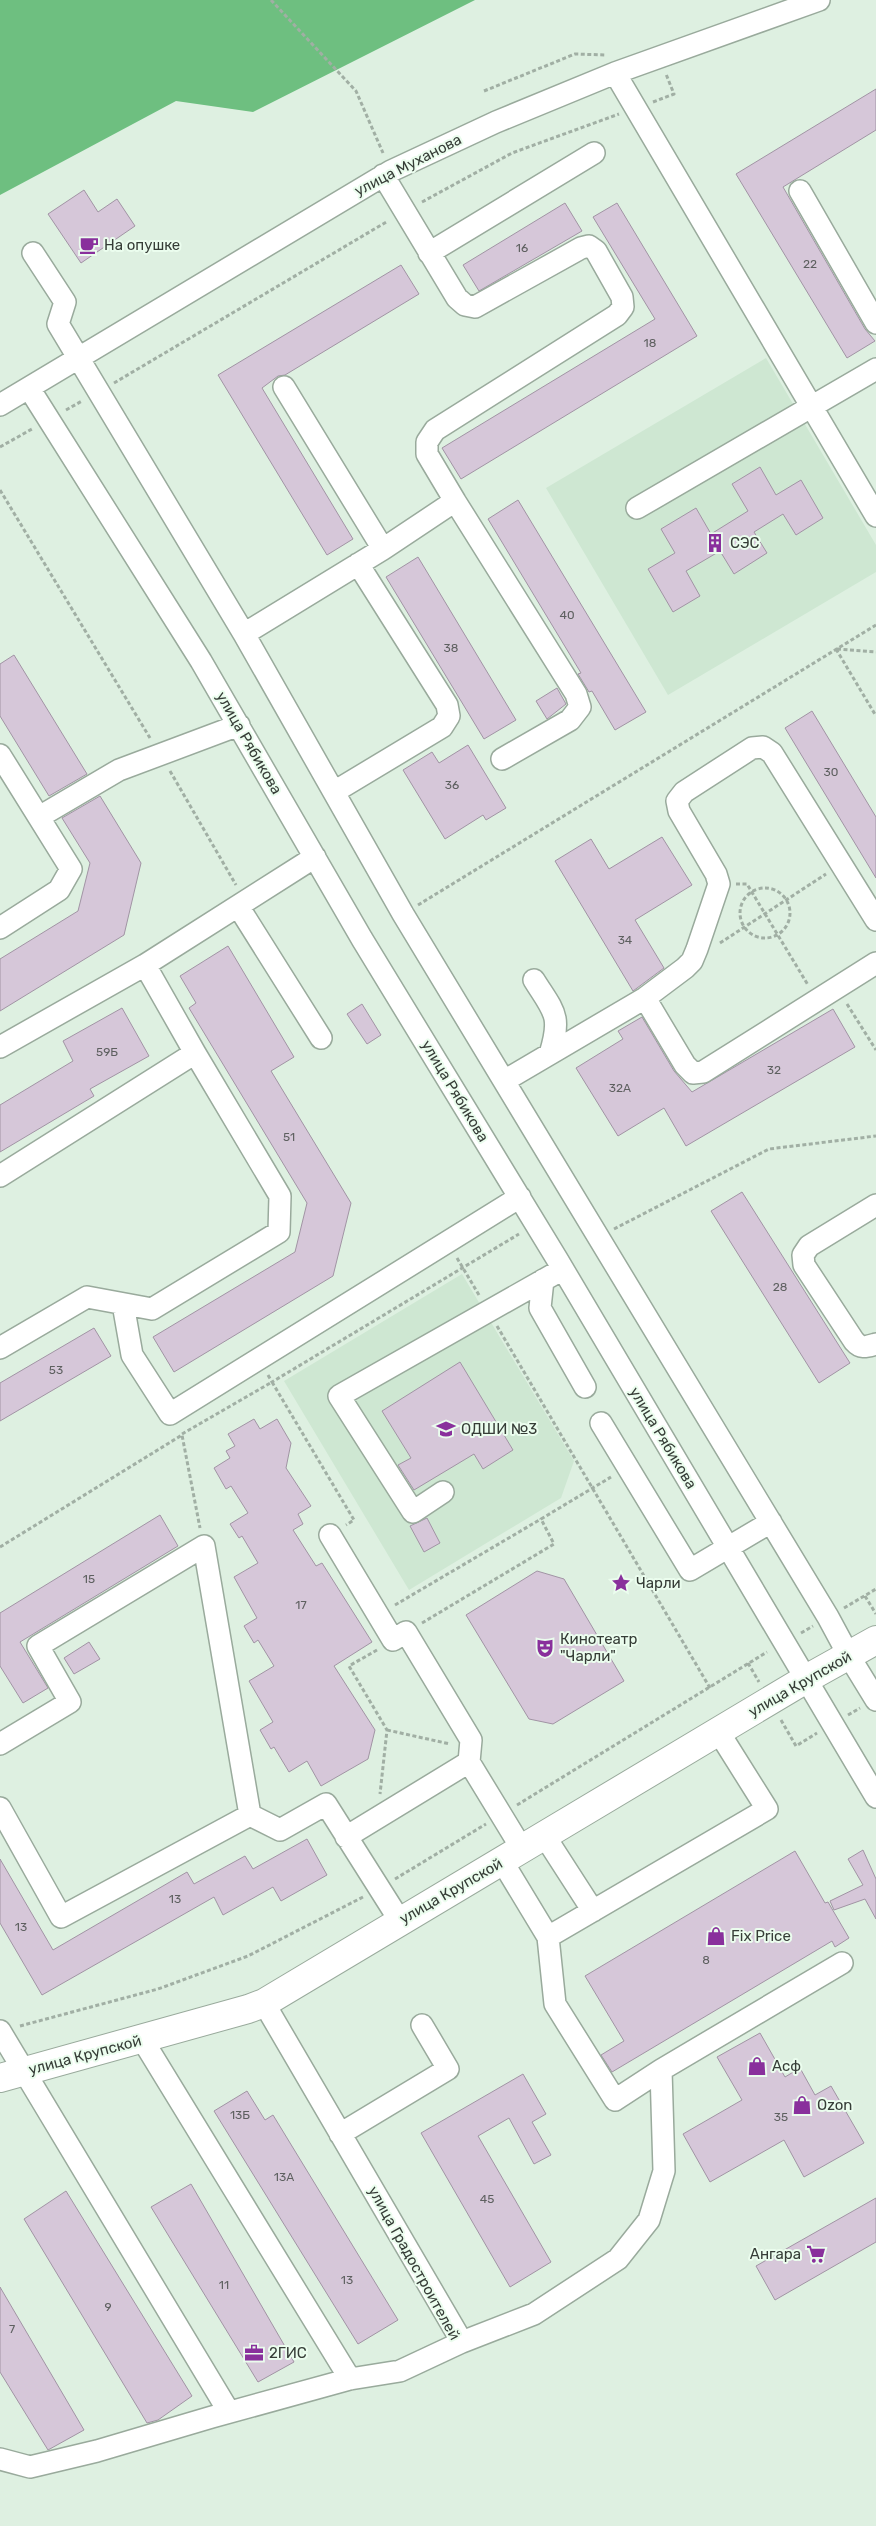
<svg xmlns="http://www.w3.org/2000/svg" width="876" height="2526" viewBox="0 0 876 2526" font-family="Rubik,sans-serif">
  <style>
    .built { fill: #cee7d2 }
    .forest { fill: #6ebf80 }
    .building { fill: #d6c7d9; stroke: #a194a4 }
    .lines { fill: none; stroke-linecap: round; stroke-linejoin: round }
    .minor-casing { stroke: #99aa9c; stroke-width: 24 }
    .major-casing { stroke: #99aa9c; stroke-width: 30 }
    .path { stroke: #a1afa4; stroke-width: 3; stroke-dasharray: 4 2.5; stroke-linecap: butt }
    .minor { stroke: #fff; stroke-width: 21 }
    .major { stroke: #fff; stroke-width: 28 }
    .labels { text-anchor: middle; stroke-width: 4; stroke-linejoin: round; paint-order: stroke }
    .number-label { font-size: 12px; fill: #5e6060 }
    .street-label { font-size: 15px; fill: #363d37; stroke: #ebfdee }
    .poi-label { font-size: 15px; fill: #363d37; stroke: #ebfdee; text-anchor: start }
  </style>
  <rect width="100%" height="100%" fill="#def0e1"/>
  <path class="built" d="M766,358L876,545V572L668,695L546,488Z
    M462,1274L574,1461L561,1498L409,1590L284,1381Z"/>
  <path class="forest" d="M0,0H475L253,112L176,101L0,195Z"/>
  <path class="building" d="M876,89V130L783,187L865,329L875,341L847,358L736,174Z
    M84,190L98,212L117,199L135,226L81,263L48,214Z
    M565,203L582,231L479,291L463,265Z
    M617,203L697,336L461,479L442,448L655,319L593,217Z
    M401,265L419,294L285,375L278,376L262,388L353,539L327,555L218,375Z
    M760,467L776,495L801,480L823,518L796,535L783,514L754,532L767,553L734,574L720,551L686,571L700,596L673,612L648,569L675,553L661,529L696,508L711,534L748,511L732,484Z
    M518,500L646,712L615,730L592,691L589,692L578,674L581,673L488,519Z
    M418,557L516,720L484,739L386,577Z
    M14,655L87,774L49,796L0,716V664Z
    M557,688L566,704L547,719L536,701Z
    M812,711L876,817V878L785,728Z
    M468,745L506,808L486,820L483,815L445,839L403,770L432,752L439,763Z
    M100,796L141,863L124,935L0,1011V959L78,911L90,863L62,818Z
    M662,837L692,885L635,920L664,968L633,991L555,861L591,839L609,869Z
    M228,946L294,1057L271,1071L351,1203L333,1276L174,1372L153,1337L295,1252L307,1203L189,1008L196,1003L180,976Z
    M362,1004L381,1035L367,1044L347,1014Z
    M122,1008L149,1056L90,1089L94,1096L0,1152V1105L73,1061L63,1041Z
    M833,1009L855,1047L686,1146L664,1108L618,1136L576,1068L623,1039L618,1031L642,1017L674,1071L692,1092Z
    M742,1192L850,1363L819,1383L711,1211Z
    M94,1328L111,1356L0,1421V1383Z
    M460,1362L513,1450L483,1469L474,1454L414,1490L398,1465L411,1458L382,1411Z
    M254,1419L260,1429L277,1419L291,1443L286,1468L311,1506L298,1514L303,1524L293,1530L316,1566L322,1563L372,1642L334,1666L375,1730L368,1759L321,1786L307,1761L289,1772L274,1747L271,1749L260,1730L273,1722L249,1681L274,1666L258,1640L254,1643L244,1626L257,1618L234,1577L258,1563L242,1536L239,1538L230,1524L248,1513L231,1486L226,1489L214,1468L230,1458L226,1451L235,1446L228,1434Z
    M160,1515L178,1546L20,1642L48,1688L23,1703L0,1666V1613Z
    M427,1518L440,1543L424,1552L410,1526Z
    M537,1571L564,1579L624,1681L553,1724L529,1719L466,1615Z
    M89,1642L100,1659L74,1674L64,1658Z
    M307,1839L327,1875L281,1901L273,1887L223,1915L214,1897L42,1995L0,1923V1859L53,1950L187,1872L194,1884L245,1856L253,1869Z
    M863,1850L876,1879V1919L865,1899L834,1910L830,1901L863,1885L848,1859Z
    M795,1851L825,1903L828,1902L849,1938L835,1947L832,1941L612,2072L601,2055L624,2041L585,1976Z
    M760,2033L785,2077L800,2068L815,2095L831,2086L864,2143L804,2177L784,2140L710,2182L683,2134L742,2100L717,2057Z
    M523,2074L546,2114L532,2122L551,2155L534,2164L509,2118L478,2136L551,2262L510,2287L421,2133Z
    M247,2091L265,2120L273,2115L398,2320L358,2344L214,2111Z
    M191,2184L294,2362L258,2382L151,2207Z
    M66,2191L192,2396L158,2420L147,2423L24,2219Z
    M876,2198V2242L775,2300L756,2266Z
    M0,2287L84,2430L48,2450L0,2372Z"/>
  <g class="lines">
    <g class="minor-casing">
      <path id="minor" d="M615,73L876,516
        M800,191L876,323
        M33,253L65,302L58,324L244,634L403,914L828,1617L849,1656L876,1700
        M429,253L594,153
        M29,388L201,661L362,939L557,1259L876,1797
        M0,405L391,171L496,122L615,73L819,0
        M455,501L576,694L580,707L570,720L502,759
        M637,508L876,369
        M383,549L455,501L427,454V442L435,430L617,315L623,307L622,297L596,251L589,246L581,248L475,307L465,305L457,298L383,175
        M244,634L383,549L284,387
        M0,755L71,869L59,890L0,928
        M334,792L442,727L449,716L447,705L358,564
        M39,817L119,770L239,725
        M238,906L321,1038
        M534,980C554,1012 562,1015 550,1054
        M645,998L685,1065L693,1073L703,1072L876,963
        M0,1047L145,965
        M504,1081L645,998L685,968L692,961L697,949L719,884L716,874L679,811L677,801L684,792L752,748L763,747L772,753L876,920
        M0,1176L195,1053
        M876,1205L809,1246L803,1255L804,1265L854,1341C861,1349 866,1347 876,1344
        M543,1280L540,1308L585,1387
        M123,1304L132,1355L170,1414L520,1197
        M0,1348L87,1297L152,1309L279,1232L280,1196L195,1053L145,965L315,857
        M601,1423L690,1570L771,1522
        M443,1492L413,1512L339,1396L563,1269
        M330,1535L393,1640L406,1632L471,1740L469,1762
        M0,1744L70,1702L38,1646L204,1546L250,1815
        M0,1808L61,1917L250,1815
        M250,1815L280,1830L326,1804L400,1921
        M544,1835L593,1911
        M346,1837L469,1762L522,1849
        M502,1861L548,1937L767,1809L718,1731
        M548,1937L555,2004L615,2100L661,2070
        M0,2031L229,2412
        M142,2039L350,2379
        M340,2134L448,2069L422,2025
        M462,2342L534,2314L618,2259L649,2220L664,2171L661,2070L842,1963
        M0,2459L30,2467L97,2451L212,2417L350,2379L400,2371L462,2342L264,2003"/>
    </g>
    <g class="major-casing">
      <path id="major" d="M0,2078L248,2009L264,2003L806,1679L876,1640"/>
    </g>
    <path class="path" d="M271,0L356,91L383,153
      M484,91L575,54L606,55
      M653,102L674,94L666,74
      M422,202L512,153L619,114
      M114,383L388,221
      M66,410L82,401
      M0,447L32,429
      M0,490L150,738
      M836,649L876,716
      M837,649L876,652
      M170,771L236,885
      M736,884H747L808,985
      M740 913a25 25 0 1 1 50 0a25 25 0 1 1-50 0Z
      M418,905L876,625
      M720,943L826,874
      M847,1004L876,1050
      M614,1229L769,1149L876,1136
      M457,1258L479,1295
      M497,1326L710,1688
      M268,1375L272,1382L519,1234
      M182,1434L272,1382L354,1520L346,1525
      M0,1547L182,1435L200,1528
      M865,1596L876,1614
      M395,1605L541,1519
      M844,1608L876,1589
      M422,1623L554,1544L541,1519L611,1477
      M801,1633L813,1626
      M377,1650L349,1666L387,1730L380,1794
      M748,1663L759,1682
      M848,1715L860,1708
      M781,1720L796,1746L817,1733
      M387,1730L450,1744
      M517,1805L767,1652
      M395,1879L486,1824
      M20,2026L158,1989L248,1956L363,1897"/>
    <use href="#minor" class="minor"/>
    <use href="#major" class="major"/>
  </g>
  <defs>
    <g id="cafe-bare" transform="scale(1.5)"><path d="M-5.5-4.5H6V0H3Q3 3.5 0 3.5H-2.5Q-5.5 3.5-5.5 0ZM3-3.2v2h1.7v-2ZM-6 4.5H4V6H-6Z" fill="#89309c" stroke="#ebfdee" stroke-width="2.5" paint-order="stroke"/></g>
    <g id="building-bare" transform="scale(1.5)"><path d="M-4-6H4V6H1V3H-1V6H-4ZM-2.5-4.3h1.7v1.8h-1.7ZM.8-4.3h1.7v1.8H.8ZM-2.5-1h1.7V.8h-1.7ZM.8-1h1.7V.8H.8Z" fill="#89309c" stroke="#ebfdee" stroke-width="2.5" paint-order="stroke"/></g>
    <g id="school-bare" transform="scale(1.5)"><path d="M0-5L7-2L0 1L-7-2ZM-4 1L0 2.5L4 1V4Q0 6-4 4Z" fill="#89309c" stroke="#ebfdee" stroke-width="2.5" paint-order="stroke"/></g>
    <g id="sight-bare" transform="scale(1.5)"><path d="M0-6L1.8-2.2L6-1.7L2.9 1.2L3.7 5.4L0 3.3L-3.7 5.4L-2.9 1.2L-6-1.7L-1.8-2.2Z" fill="#89309c" stroke="#ebfdee" stroke-width="2.5" paint-order="stroke"/></g>
    <g id="theatre-bare" transform="scale(1.5)"><path d="M-5-5.5Q0-4 5-5.5V0Q5 5 0 6Q-5 5-5 0ZM-3.3-2.5H-1v1.5H-3.3ZM1-2.5H3.3v1.5H1ZM-2.8 1Q0 5.5 2.8 1Z" fill="#89309c" stroke="#ebfdee" stroke-width="2.5" paint-order="stroke"/></g>
    <g id="shop-bare" transform="scale(1.5)"><path d="M-5-2.5h2.3a2.7 3.5 0 0 1 5.4 0H5L5.5 6h-11ZM-1.5-2.5h3a1.5 2.3 0 0 0-3 0Z" fill="#89309c" stroke="#ebfdee" stroke-width="2.5" paint-order="stroke"/></g>
    <g id="supermarket-bare" transform="scale(1.5)"><path d="M-6-5.5h2.5l.6 2H6L4.5 2H-2.5L-4.4-4H-6ZM-1.5 3.2a1.3 1.3 0 1 0 .1 0ZM3 3.2a1.3 1.3 0 1 0 .1 0Z" fill="#89309c" stroke="#ebfdee" stroke-width="2.5" paint-order="stroke"/></g>
    <g id="office-bare" transform="scale(1.5)"><path d="M-6-3h4V-5.5h4V-3h4V5H-6ZM-1-4.5V-3h2v-1.5ZM-6 0V1H6V0Z" fill="#89309c" stroke="#ebfdee" stroke-width="2.5" paint-order="stroke"/></g>
  </defs>
  <g fill-rule="evenodd">
    <use href="#cafe-bare" x="89" y="245"/>
    <use href="#building-bare" x="715" y="543"/>
    <use href="#school-bare" x="446" y="1429"/>
    <use href="#sight-bare" x="621" y="1583"/>
    <use href="#theatre-bare" x="545" y="1648"/>
    <use href="#shop-bare" x="716" y="1936"/>
    <use href="#shop-bare" x="757" y="2066"/>
    <use href="#shop-bare" x="802" y="2105"/>
    <use href="#supermarket-bare" x="816" y="2254"/>
    <use href="#office-bare" x="254" y="2353"/>
  </g>
  <g class="labels">
    <g class="number-label">
      <text x="522" y="252">16</text>
      <text x="810" y="268">22</text>
      <text x="650" y="347">18</text>
      <text x="567" y="619">40</text>
      <text x="451" y="652">38</text>
      <text x="831" y="776">30</text>
      <text x="452" y="789">36</text>
      <text x="625" y="944">34</text>
      <text x="107" y="1056">59Б</text>
      <text x="774" y="1074">32</text>
      <text x="620" y="1092">32А</text>
      <text x="289" y="1141">51</text>
      <text x="780" y="1291">28</text>
      <text x="56" y="1374">53</text>
      <text x="89" y="1583">15</text>
      <text x="301" y="1609">17</text>
      <text x="175" y="1903">13</text>
      <text x="21" y="1931">13</text>
      <text x="706" y="1964">8</text>
      <text x="240" y="2119">13Б</text>
      <text x="781" y="2121">35</text>
      <text x="284" y="2181">13А</text>
      <text x="487" y="2203">45</text>
      <text x="347" y="2284">13</text>
      <text x="224" y="2289">11</text>
      <text x="108" y="2311">9</text>
      <text x="12" y="2333">7</text>
    </g>
    <g class="street-label">
      <text transform="translate(408 165) rotate(-27)" y="5">улица Муханова</text>
      <text transform="translate(249 743) rotate(60)" y="5">улица Рябикова</text>
      <text transform="translate(455 1091) rotate(59)" y="5">улица Рябикова</text>
      <text transform="translate(663 1438) rotate(59)" y="5">улица Рябикова</text>
      <text transform="translate(800 1684) rotate(-30)" y="5">улица Крупской</text>
      <text transform="translate(451 1891) rotate(-30)" y="5">улица Крупской</text>
      <text transform="translate(85 2055) rotate(-15)" y="5">улица Крупской</text>
      <text transform="translate(414 2263) rotate(61)" y="5">улица Градостроителей</text>
    </g>
    <g class="poi-label">
      <text x="104" y="250">На опушке</text>
      <text x="730" y="548">СЭС</text>
      <text x="461" y="1434">ОДШИ №3</text>
      <text x="636" y="1588">Чарли</text>
      <text x="560" y="1644">Кинотеатр<tspan x="560" dy="17">"Чарли"</tspan></text>
      <text x="731" y="1941">Fix Price</text>
      <text x="772" y="2071">Асф</text>
      <text x="817" y="2110">Ozon</text>
      <text x="801" y="2259" text-anchor="end">Ангара</text>
      <text x="269" y="2358">2ГИС</text>
    </g>
  </g>
</svg>
